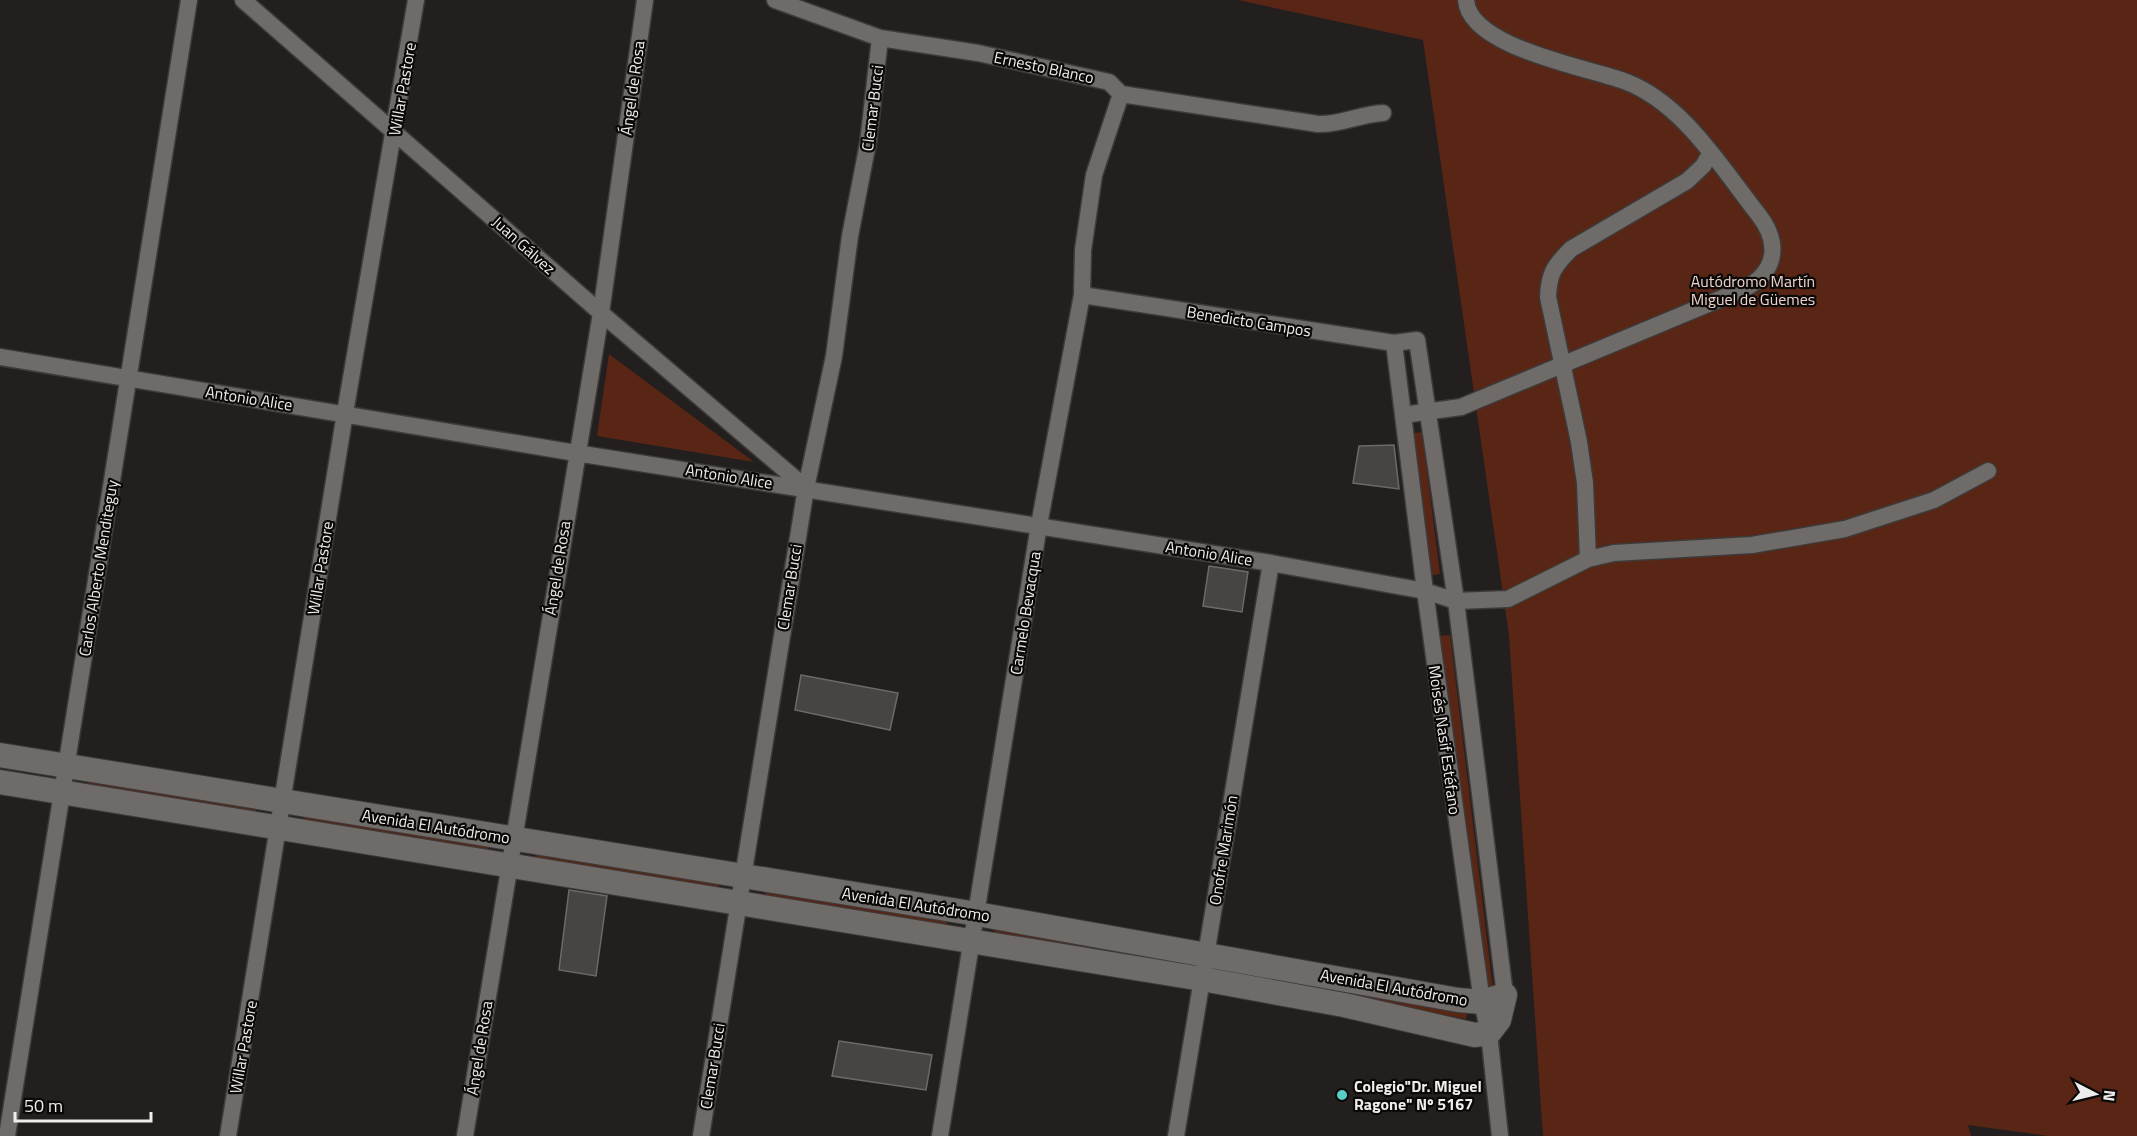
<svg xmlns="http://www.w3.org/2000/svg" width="2137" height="1136" viewBox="0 0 2137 1136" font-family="'Titillium Web',sans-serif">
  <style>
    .green { fill: #592616 }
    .building { fill: #474443; stroke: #6d6968; stroke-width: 1.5 }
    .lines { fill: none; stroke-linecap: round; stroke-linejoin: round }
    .street-casing { stroke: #3d3b3a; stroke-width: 19 }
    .secondary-casing { stroke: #3d3b3a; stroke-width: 26 }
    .street { stroke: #6e6b69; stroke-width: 16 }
    .secondary { stroke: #6e6b69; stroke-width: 24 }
    .poi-dot { fill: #56cec4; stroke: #0a0908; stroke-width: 2 }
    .labels { text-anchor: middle; stroke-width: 4.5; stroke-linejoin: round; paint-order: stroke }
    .street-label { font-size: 16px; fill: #efedec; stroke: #0a0908 }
    .park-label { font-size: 16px; fill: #eed4cc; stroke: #0a0908 }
    .poi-label { font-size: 16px; font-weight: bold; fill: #efedec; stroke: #0a0908; text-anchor: start }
  </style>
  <rect width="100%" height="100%" fill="#221f1e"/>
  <path class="green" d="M1238,0H2137V1136H2048L1968,1125L1971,1136H1543L1509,635L1423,40Z
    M609,354L754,462L597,436Z
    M1422,432L1440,574L1432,575L1414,433Z
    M1450,635L1493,989L1483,990L1440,636Z
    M89,777L257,805L256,812L88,784Z
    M305,813L489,845L488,852L304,820Z
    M536,852L719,882L718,889L535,859Z
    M766,889L948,919L946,927L765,896Z
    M995,926L1184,958L1183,966L994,933Z
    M1232,968L1467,1011L1466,1019L1230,975Z"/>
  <path class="building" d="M1394,445L1399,489L1353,483L1359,446Z
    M1209,566L1248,572L1242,612L1203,606Z
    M801,675L898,693L890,730L795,710Z
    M569,890L607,896L596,976L559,970Z
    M839,1041L932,1055L926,1090L832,1076Z"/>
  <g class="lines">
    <g class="street-casing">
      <path id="street" d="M243,0L601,313L805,487
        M775,0L880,38L978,53L1109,82L1121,94L1318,124C1341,125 1360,114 1383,113
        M1082,295L1394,343L1417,340L1456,601L1505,995
        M1394,343L1425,591L1482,1002L1489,1033L1500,1136
        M0,357L576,453L1271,563L1425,591L1456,601L1508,599L1588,559L1585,483L1579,442L1548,297C1549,273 1554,266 1571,249L1687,181L1703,166L1710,154
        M1403,415L1461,407L1744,289C1778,271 1780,242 1758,214C1721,167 1682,102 1624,81C1585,67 1469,47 1466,0
        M1588,559L1614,553L1752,545L1845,529L1934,500L1988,471
        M7,1136L189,0
        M228,1136L345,413L416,0
        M465,1136L601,313L645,0
        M701,1136L806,488L834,356L850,236L868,143L880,38
        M940,1136L1039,525L1082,295L1083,250L1094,175L1121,94
        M1176,1136L1271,563"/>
    </g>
    <g class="secondary-casing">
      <path id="secondary" d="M0,755L977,914L1458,1000L1482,1002L1505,995
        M0,782L1202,979L1344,1005L1475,1035L1489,1033L1499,1020L1505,995"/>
    </g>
    <use href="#street" class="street"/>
    <use href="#secondary" class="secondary"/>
  </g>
  <circle class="poi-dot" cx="1342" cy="1095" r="6"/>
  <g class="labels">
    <g class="street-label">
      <text transform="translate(1044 67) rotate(12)" y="6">Ernesto Blanco</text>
      <text transform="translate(632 88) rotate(-82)" y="6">Ángel de Rosa</text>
      <text transform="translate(402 89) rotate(-80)" y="6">Willar Pastore</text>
      <text transform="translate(872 108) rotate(-83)" y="6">Clemar Bucci</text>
      <text transform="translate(524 245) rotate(42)" y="6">Juan Gálvez</text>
      <text transform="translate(1249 321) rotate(9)" y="6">Benedicto Campos</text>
      <text transform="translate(249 398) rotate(9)" y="6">Antonio Alice</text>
      <text transform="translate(729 476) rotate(9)" y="6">Antonio Alice</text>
      <text transform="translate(1209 553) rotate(9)" y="6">Antonio Alice</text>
      <text transform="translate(98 568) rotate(-81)" y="6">Carlos Alberto Menditeguy</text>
      <text transform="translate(320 568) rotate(-81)" y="6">Willar Pastore</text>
      <text transform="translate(557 568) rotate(-81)" y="6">Ángel de Rosa</text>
      <text transform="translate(789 587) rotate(-81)" y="6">Clemar Bucci</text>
      <text transform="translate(1025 613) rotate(-81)" y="6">Carmelo Bevacqua</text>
      <text transform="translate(1445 740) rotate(82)" y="6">Moisés Nasif Estéfano</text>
      <text transform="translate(436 826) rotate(9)" y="6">Avenida El Autódromo</text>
      <text transform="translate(1223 850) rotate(-81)" y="6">Onofre Marimón</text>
      <text transform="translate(916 904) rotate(9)" y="6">Avenida El Autódromo</text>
      <text transform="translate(1394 987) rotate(10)" y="6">Avenida El Autódromo</text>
      <text transform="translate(243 1047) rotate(-80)" y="6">Willar Pastore</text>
      <text transform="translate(479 1048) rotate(-81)" y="6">Ángel de Rosa</text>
      <text transform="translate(712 1066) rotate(-81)" y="6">Clemar Bucci</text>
    </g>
    <g class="park-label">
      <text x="1753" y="287">Autódromo Martín<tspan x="1753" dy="18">Miguel de Güemes</tspan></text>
    </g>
    <g class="poi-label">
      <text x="1354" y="1092">Colegio"Dr. Miguel<tspan x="1354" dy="18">Ragone" Nº 5167</tspan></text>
    </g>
  </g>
  <g transform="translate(2095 1094) rotate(97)" stroke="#0a0908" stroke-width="4.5" paint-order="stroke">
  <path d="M0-4.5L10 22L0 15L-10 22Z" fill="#efedec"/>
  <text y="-9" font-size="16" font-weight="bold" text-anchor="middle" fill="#efedec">N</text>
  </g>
  <path d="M15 1112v9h136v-9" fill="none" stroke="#efedec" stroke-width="3"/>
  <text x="24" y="1112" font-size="18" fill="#efedec" stroke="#0a0908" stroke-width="4.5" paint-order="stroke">50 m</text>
</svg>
